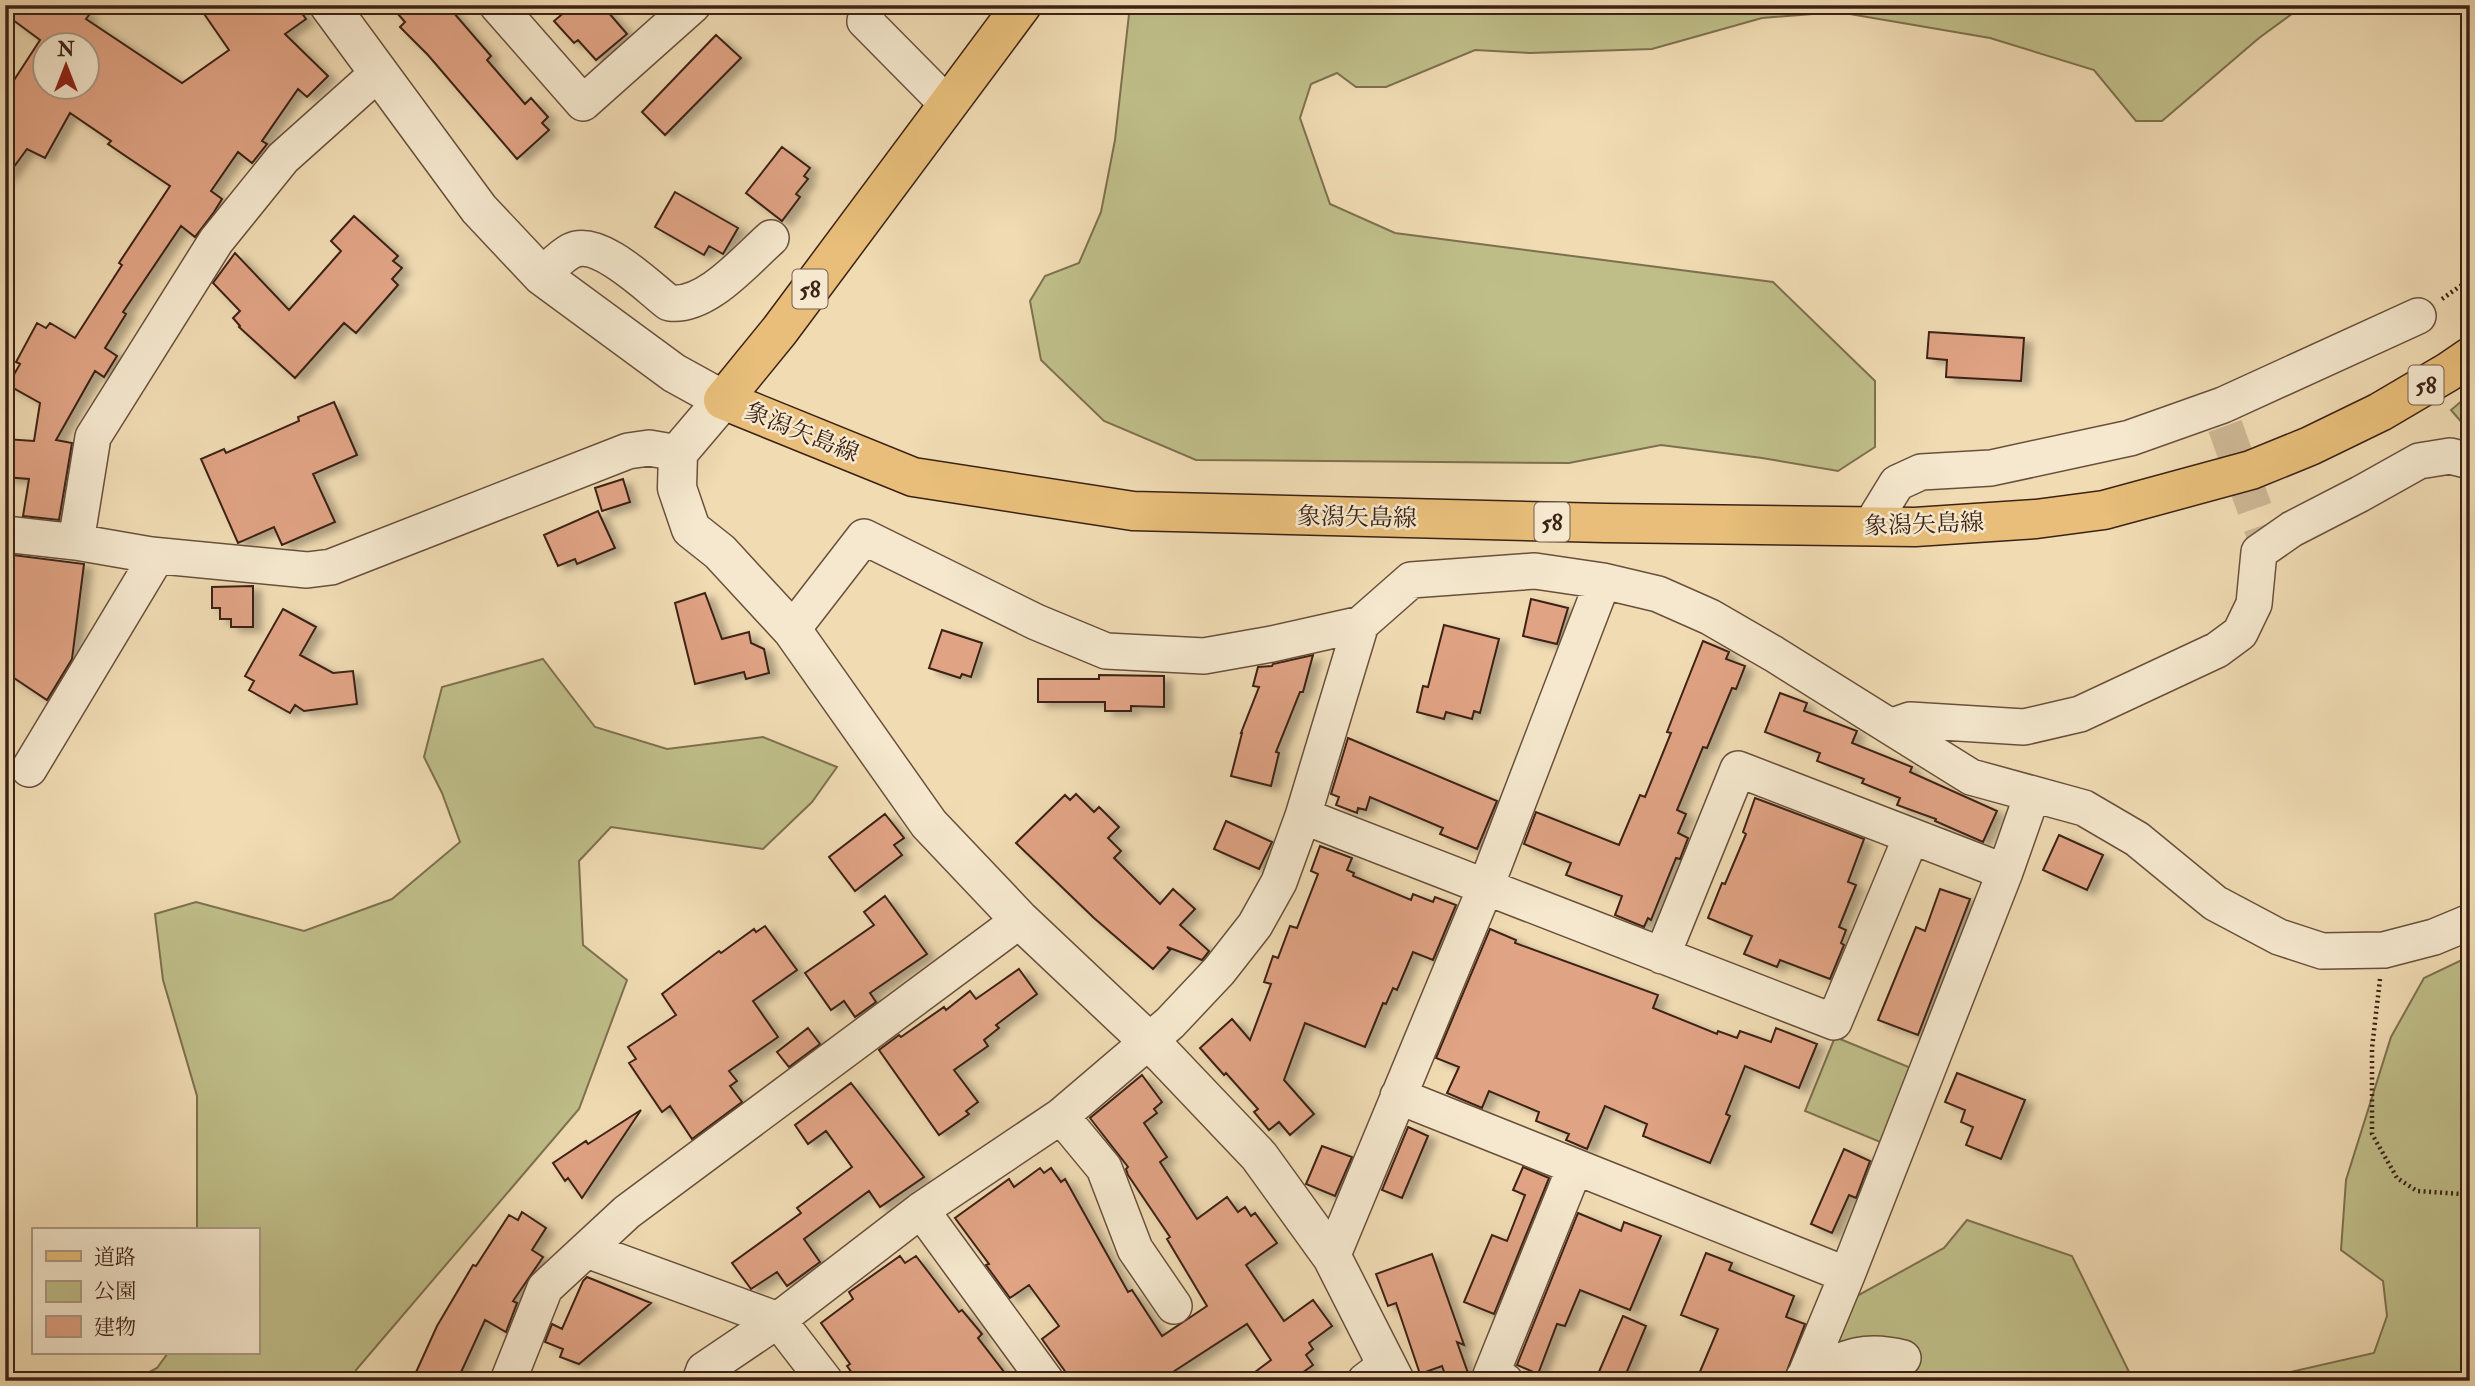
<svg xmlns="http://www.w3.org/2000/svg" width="2475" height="1386" viewBox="0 0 2475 1386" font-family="'IM FELL Double Pica','Noto Serif JP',serif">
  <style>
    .green { fill: #bfbe89; stroke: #7e704f; stroke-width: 2 }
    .building { fill: #e0a384; stroke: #3c2215; stroke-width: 2; fill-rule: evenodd; filter: url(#shadow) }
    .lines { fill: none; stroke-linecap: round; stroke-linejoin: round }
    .minor-tunnel { stroke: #ccb693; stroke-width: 35; stroke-dasharray: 35 18; stroke-linecap: butt }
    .minor-casing { stroke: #69503c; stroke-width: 38 }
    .tertiary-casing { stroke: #69503c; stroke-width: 41 }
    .primary-casing { stroke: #3c2215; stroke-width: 41 }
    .path { stroke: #3c2215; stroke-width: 4.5; stroke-dasharray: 2 3.5; stroke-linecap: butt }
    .minor { stroke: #f5e8ce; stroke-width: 35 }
    .tertiary { stroke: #f5e8ce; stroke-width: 38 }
    .primary { stroke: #e8be7a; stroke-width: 38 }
    .labels { text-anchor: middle; stroke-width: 5; stroke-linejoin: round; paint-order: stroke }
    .shield { fill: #f5e8ce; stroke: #745d4c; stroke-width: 2 }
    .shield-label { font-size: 23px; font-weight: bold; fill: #3c2215 }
    .street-label { font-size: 24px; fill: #3c2215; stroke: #f5e8ce }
  </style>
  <defs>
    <filter id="shadow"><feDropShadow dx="8" dy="4.5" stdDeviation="3.5" flood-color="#0004"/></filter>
  </defs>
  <rect width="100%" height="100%" fill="#f0dbb3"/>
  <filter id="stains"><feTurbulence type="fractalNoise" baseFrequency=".00286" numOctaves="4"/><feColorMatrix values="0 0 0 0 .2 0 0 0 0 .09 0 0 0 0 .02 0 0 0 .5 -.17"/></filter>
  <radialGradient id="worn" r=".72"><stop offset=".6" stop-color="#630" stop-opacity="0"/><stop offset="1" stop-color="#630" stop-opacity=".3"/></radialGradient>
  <path class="green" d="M1130,5H2304L2259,38L2162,121H2136L2094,70L1990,38L1838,12L1762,18L1652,49L1530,53L1475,50L1386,87H1356L1337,73L1311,84L1300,118L1330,204L1395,233L1773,282L1875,381V447L1838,471L1762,458L1661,445L1569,463L1196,460L1104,421L1041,360L1030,301L1045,276L1079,263L1101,212L1115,140Z
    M2470,394V432L2451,410Z
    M543,659L595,727L667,749L763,737L837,767L812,802L763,849L611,827L579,861L583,945L627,980L579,1109L356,1370L354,1381H133L157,1368L168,1353H257V1230H197V1096L163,980L155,914L196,902L304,931L392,899L460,842L442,793L424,757L442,687Z
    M2470,956V1381H2251L2374,1353L2387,1316L2383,1281L2341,1250L2346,1180L2391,1037L2424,978Z
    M1835,1037L1916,1070L1885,1144L1805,1111Z
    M1967,1220L2072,1256L2133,1380L2146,1381H1810L1846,1302L1944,1248Z"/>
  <path class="building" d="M5,5H76L89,15L86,19L182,83L229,50L198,5H296L306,19L285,34L328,76L307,97L298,89L262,141L267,144L252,163L238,152L211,191L222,199L214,212L195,237L181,226L123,312L126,314L105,348L117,356L104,377L95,371L56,440L72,443L59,520L23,516L29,479L5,477V439L34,441L40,403L8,385L20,364L16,362L37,323L46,328L50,323L75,338L122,265L119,263L170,186L108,144L111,141L70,113L45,158L27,149L5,179V94L40,40L5,14ZM46,46H88V88H46Z
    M390,5H447L491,56L487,60L525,104L531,98L548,117L542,123L549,130L517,159L428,55L400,27L405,22Z
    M573,5H602L627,34L596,60L578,40L574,43L554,21Z
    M716,35L741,58L665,135L642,112Z
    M782,147L810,168L804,176L808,179L796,194L800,197L782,221L746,193Z
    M675,192L738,228L723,254L709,246L704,255L655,227Z
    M354,216L398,256L393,261L402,268L392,279L398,285L356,333L344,323L295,378L239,327L240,326L233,318L240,311L213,283L235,253L289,310L341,251L331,241Z
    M1929,332L2024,338L2021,381L1946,377L1947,360L1927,358Z
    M334,402L357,455L313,474L335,522L282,545L274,527L238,543L201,459L224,449L226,453L299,421L298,417Z
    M623,479L630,502L602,511L595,488Z
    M598,511L615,548L577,564L575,559L558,566L544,535Z
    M5,554L84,564L72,659L47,700L5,672Z
    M253,586V627H231V619H220V608H212V587Z
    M705,593L722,639L749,632L751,643L764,649L769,673L746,679L744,672L695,684L675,603Z
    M1531,599L1568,608L1557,644L1523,636Z
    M283,609L316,627L300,655L333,673L353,671L357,704L304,711L295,705L290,713L249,690L254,681L245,676Z
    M1444,625L1499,639L1480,713L1474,711L1472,719L1446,712L1444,719L1417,712L1423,686L1428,687Z
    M942,630L982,643L971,677L962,674L960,678L929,668Z
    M1703,641L1729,652L1726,659L1745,666L1736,689L1732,688L1707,748L1703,747L1677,810L1686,814L1678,833L1688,838L1680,859L1676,858L1651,920L1648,918L1644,927L1615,915L1622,896L1566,875L1571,863L1524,844L1536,812L1619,845L1640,795L1645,797L1671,733L1667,732Z
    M1313,655L1303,692H1300L1276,752L1279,753L1271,786L1231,776L1242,733H1241L1259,687L1253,686L1258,667L1272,666L1273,664Z
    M1099,675L1164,676V707L1131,706V711H1105V702H1038V679H1099Z
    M1780,693L1807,703L1804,711L1857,731L1852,743L1912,767L1910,772L1997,811L1983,842L1935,821L1936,819L1897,805L1900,798L1862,783L1864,779L1817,761L1820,753L1765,732Z
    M1348,738L1497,801L1477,849L1440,834L1443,828L1370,797L1366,810L1358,808L1357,813L1336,805L1339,797L1331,794Z
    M1076,794L1094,812L1099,807L1119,827L1108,838L1121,851L1114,858L1160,904L1173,889L1195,909L1180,925L1209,951L1202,960L1167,947L1170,950L1153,969L1094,918L1016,843L1065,795L1070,800Z
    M1755,798L1864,839L1848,882L1856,885L1839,927L1846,930L1841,943L1844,945L1830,979L1780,960L1777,967L1744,954L1752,936L1708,918L1722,883L1725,884L1746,834L1743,832Z
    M885,814L904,838L894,845L902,855L855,891L829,857Z
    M1226,821L1272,842L1259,869L1214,849Z
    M2059,835L2103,855L2087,890L2043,870Z
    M1320,846L1352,858L1347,870L1354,873L1353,876L1411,900L1413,894L1433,902L1435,897L1456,905L1433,960L1413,952L1397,990L1393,988L1386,1004L1383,1003L1365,1047L1305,1023L1284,1080L1314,1114L1290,1135L1279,1122L1269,1130L1254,1112L1258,1109L1226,1073L1224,1075L1200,1048L1232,1019L1250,1040L1271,984L1264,982L1273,956L1278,958L1290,926L1297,928L1318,874L1311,871Z
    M1940,889L1970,899L1918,1035L1878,1020L1916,927L1925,931Z
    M885,896L927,954L870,993L876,1002L855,1017L844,1001L831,1010L805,973L874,925L864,912Z
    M765,926L797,970L753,1001L778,1037L729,1071L737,1081L730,1086L742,1102L692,1139L670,1106L662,1112L629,1063L636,1059L628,1047L676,1015L662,994L719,951L721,953L754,929L756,932Z
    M1490,929L1516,940L1515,943L1658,995L1653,1008L1717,1034L1718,1031L1737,1038L1740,1031L1771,1042L1776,1028L1817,1044L1799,1088L1745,1066L1726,1114L1730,1116L1710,1163L1643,1136L1647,1124L1605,1106L1587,1149L1566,1140L1569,1134L1536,1121L1539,1112L1489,1091L1482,1108L1447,1093L1459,1067L1436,1058Z
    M1019,969L1037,994L996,1025L999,1028L984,1040L988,1046L954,1070L978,1102L966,1111L969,1114L939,1135L879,1050L899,1035L901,1037L944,1007L946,1010L970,991L976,999Z
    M808,1028L820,1044L789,1067L777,1052Z
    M1957,1073L2025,1100L2001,1159L1966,1145L1973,1127L1961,1122L1965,1110L1945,1102Z
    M1142,1075L1162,1102L1154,1109L1157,1113L1144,1123L1167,1157L1160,1162L1197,1219L1227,1197L1238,1212L1245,1207L1251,1216L1255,1213L1277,1243L1246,1265L1284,1321L1313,1300L1332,1326L1309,1343L1313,1349L1306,1355L1313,1365L1291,1381H1243L1271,1360L1247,1324L1159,1381H1072L1042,1339L1059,1326L1029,1285L1010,1298L986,1265L989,1264L955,1218L1009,1179L1014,1187L1040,1168L1044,1173L1051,1168L1061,1182L1065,1179L1128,1292L1132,1290L1162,1336L1207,1306L1167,1239L1170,1237L1128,1175L1126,1169L1128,1167L1090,1118Z
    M851,1083L924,1177L880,1207L869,1191L804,1239L820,1262L787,1286L777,1272L751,1289L732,1263L801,1213L797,1208L852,1167L826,1131L808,1144L795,1125Z
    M641,1110L582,1198L568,1178L565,1181L553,1163L586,1141L588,1144Z
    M1408,1127L1428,1136L1402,1198L1382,1190Z
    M1322,1146L1352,1157L1335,1196L1306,1184Z
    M1844,1149L1870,1161L1856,1198L1849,1195L1832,1233L1811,1224Z
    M1523,1167L1549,1178L1494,1314L1464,1302L1492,1235L1507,1241L1525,1195L1513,1190Z
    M522,1212L546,1228L532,1250L543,1257L513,1301L517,1303L506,1332L485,1320L457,1381H412L437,1326L473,1265L476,1266L509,1215L518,1220Z
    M1578,1213L1621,1231L1624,1222L1661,1236L1630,1310L1580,1290L1565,1326L1557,1324L1538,1374L1517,1365Z
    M1706,1253L1732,1263L1729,1270L1794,1296L1786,1317L1805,1324L1783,1381H1696L1718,1329L1681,1315Z
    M1432,1254L1464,1345L1457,1342L1468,1373L1447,1380L1442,1366L1420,1374L1396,1303L1388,1306L1376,1274Z
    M900,1256L905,1263L916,1256L959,1312L962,1310L982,1334L978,1338L1011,1381H858L847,1366L850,1364L821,1323L853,1299L849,1292Z
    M587,1277L651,1303L579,1364L560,1357L563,1349L545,1342L552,1324L562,1329L583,1281Z
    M1623,1316L1646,1326L1623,1381H1595Z"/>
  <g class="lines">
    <path class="minor-tunnel" d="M2225,426L2268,546"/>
    <g class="minor-casing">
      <path id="minor" d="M497,5L583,103L693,5
        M869,5L865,21L948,105
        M542,276C550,268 561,256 571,251C599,237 648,287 669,303C706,308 745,261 771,238
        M1870,527L1897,483L1921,472L1991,468L2130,438L2223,405L2418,316
        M5,534L76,542L151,555L307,570L331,567L628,451L649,448L678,453
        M76,542L93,437L216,241L283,158L378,73
        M792,630L864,537L1036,622L1106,651L1204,656L1272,644L1361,624
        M1893,726L1910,720L2024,727L2080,714L2217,650L2240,633L2254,604L2259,552L2292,529L2360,494L2419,461L2450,456L2470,461
        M29,769L157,556
        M1303,816L1834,1022L1911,837
        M1662,956L1738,769L2005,872
        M1398,1096L1847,1275
        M1061,1116L1104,1168L1135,1249L1174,1306
        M921,1210L1046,1381
        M587,1250L778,1320L825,1381
        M1332,1257L1486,886L1603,581
        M1804,1377C1842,1360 1860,1347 1903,1358
        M508,1381L545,1288L627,1212L1020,920
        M700,1381L704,1370L778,1320L921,1210L1061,1116L1170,1023L1219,971L1255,925L1279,882L1303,816L1361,624L1411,580L1535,571L1603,581L1658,594L1710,617L1774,654L1971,777L2084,808L2137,839L2215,903L2279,937L2322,951L2384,950L2434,937L2470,922
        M1365,1381L1386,1365
        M1505,1381L1491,1375L1575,1167
        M1803,1381L1847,1275L2005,872L2032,795"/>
    </g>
    <g class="tertiary-casing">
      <path id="tertiary" d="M329,5L479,209L542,276L674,373L723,400L678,453L677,488L691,529L720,552L792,630L929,824L1020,920L1163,1055L1259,1156L1332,1257L1395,1381"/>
    </g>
    <g class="primary-casing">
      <path id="primary" d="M1022,5L780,330L723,400L913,477L1133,511L1605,523L1915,527L2036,519L2104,510L2251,470L2310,446L2380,412L2448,372L2470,357"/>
    </g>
    <path class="path" d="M2442,299L2470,279
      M2380,979L2372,1048V1134L2397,1178L2417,1191L2462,1194L2470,1186"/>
    <use href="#minor" class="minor"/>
    <use href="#tertiary" class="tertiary"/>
    <use href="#primary" class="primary"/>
  </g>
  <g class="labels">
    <g class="shield">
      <rect x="792.5" y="269.5" width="35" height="39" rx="5"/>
      <rect x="2408.5" y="365.5" width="35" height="39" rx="5"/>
      <rect x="1534.5" y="502.5" width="35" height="39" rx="5"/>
    </g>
    <g class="shield-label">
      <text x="810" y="297">58</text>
      <text x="2426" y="393">58</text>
      <text x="1552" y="530">58</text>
    </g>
    <g class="street-label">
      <text transform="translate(802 432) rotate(22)" y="8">象潟矢島線</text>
      <text transform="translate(1357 517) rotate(1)" y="8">象潟矢島線</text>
      <text transform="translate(1924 524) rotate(-2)" y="8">象潟矢島線</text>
    </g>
  </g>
  <rect width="2475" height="1386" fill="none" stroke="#f0dbb3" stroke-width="28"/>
  <rect x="7" y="7" width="2461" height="1372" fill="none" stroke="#3c2215" stroke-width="3.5"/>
  <rect x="14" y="14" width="2447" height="1358" fill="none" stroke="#3c2215" stroke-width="2"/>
  <rect x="32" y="1228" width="228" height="126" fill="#f5e8ce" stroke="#ab9984" stroke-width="2"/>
  <rect x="46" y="1251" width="35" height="10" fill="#e8be7a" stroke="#ab9984" stroke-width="2"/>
  <text x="94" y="1264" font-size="21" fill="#3c2215">道路</text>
  <rect x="46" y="1281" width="35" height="21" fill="#bfbe89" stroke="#ab9984" stroke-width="2"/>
  <text x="94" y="1298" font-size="21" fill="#3c2215">公園</text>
  <rect x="46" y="1316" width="35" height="21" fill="#e0a384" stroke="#ab9984" stroke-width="2"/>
  <text x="94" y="1334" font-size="21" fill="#3c2215">建物</text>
  <g transform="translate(66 66)"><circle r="33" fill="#f5e8ce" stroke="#ab9984" stroke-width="2"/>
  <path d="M0-5L12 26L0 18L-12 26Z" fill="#8f2418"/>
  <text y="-10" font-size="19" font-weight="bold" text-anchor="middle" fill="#3c2215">N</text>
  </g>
  <rect width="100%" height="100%" filter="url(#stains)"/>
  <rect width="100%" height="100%" fill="url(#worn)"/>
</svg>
